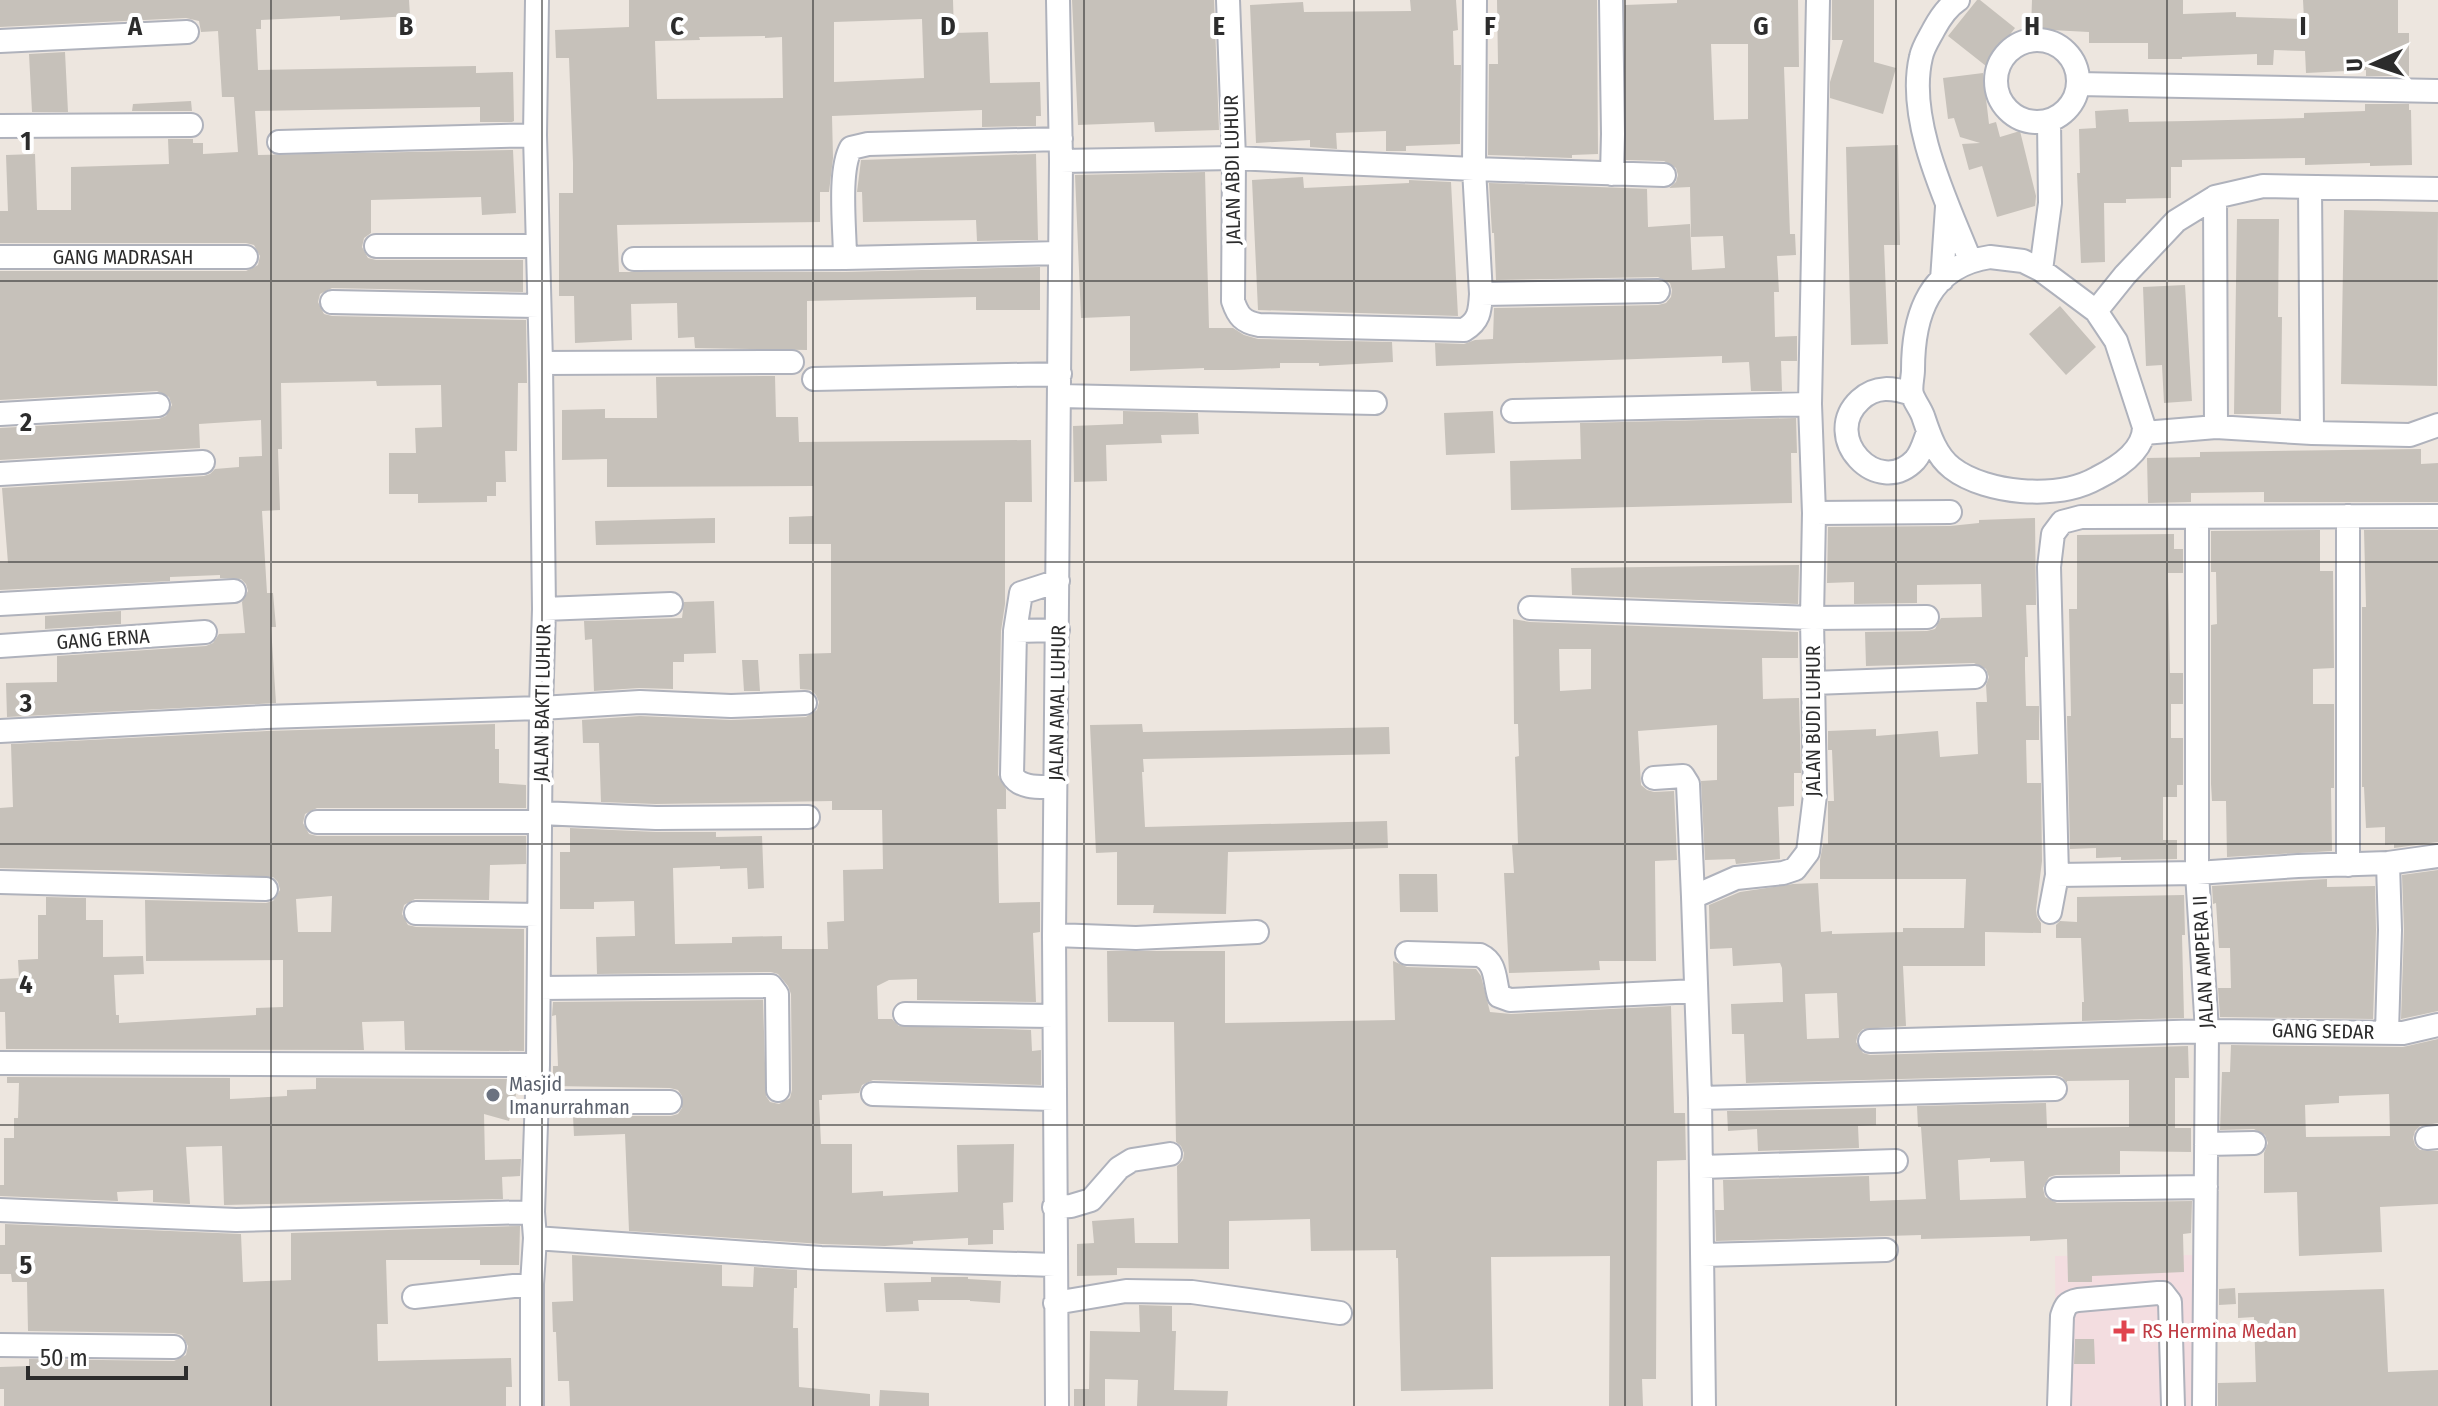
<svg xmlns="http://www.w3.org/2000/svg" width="2438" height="1406" viewBox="0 0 2438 1406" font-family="'Fira Sans Condensed',sans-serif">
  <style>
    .medical { fill: #f3dde0 }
    .building { fill: #c6c1ba; fill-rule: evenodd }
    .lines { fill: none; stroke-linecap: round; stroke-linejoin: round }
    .minor-casing { stroke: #afb2bc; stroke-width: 26 }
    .minor { stroke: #fff; stroke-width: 22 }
    .grid { fill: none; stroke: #2c2c2c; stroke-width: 2; stroke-opacity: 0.55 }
    .worship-dot { fill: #6b7280; stroke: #fff; stroke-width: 3 }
    .health-dot { fill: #e0444e; stroke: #fff; stroke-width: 3 }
    .labels { text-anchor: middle; stroke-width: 8; stroke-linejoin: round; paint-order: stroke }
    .street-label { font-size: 20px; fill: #2c2c2c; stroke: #fff }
    .worship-label { font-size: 20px; fill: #5b616d; stroke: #fff; text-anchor: start }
    .health-label { font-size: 20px; fill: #be3a42; stroke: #fff; text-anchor: start }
    .grid-label { font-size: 26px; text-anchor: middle; font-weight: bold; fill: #2c2c2c; stroke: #fff; stroke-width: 8; stroke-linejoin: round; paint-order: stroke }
  </style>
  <rect width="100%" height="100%" fill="#ede6df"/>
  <path class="medical" d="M2193,1255L2192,1406H2056L2055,1256Z"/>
  <path class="building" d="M0,0H409L410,16L340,20V16L261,20V29H256L258,70L476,66V73L513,72L514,121L512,122H480V107L255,111L258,155L513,150L516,213L482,215L481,197L371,200V233L364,238L362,247L368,258L376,260H523V292L332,288L320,294L318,302L324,314L332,316L526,320L527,383H518L517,451H505L506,482H496V496H487V502L418,503V494H389V453H416L415,428L442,427L441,385L377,386L376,381L281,383L282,449H278L280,510L262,511L267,593H273L276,627H271L276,703L7,717L6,683L57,682V656L206,646L213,643L219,634L245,633L242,602L248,591L246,584L241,579L220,578V575L170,577V581L0,590V563H8L2,488L204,476L210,474L215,469L239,467V457L262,456L261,420L199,424L200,448L0,460V428L159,419L166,416L172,405L169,397L157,391L0,400V271H246L258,265L260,256L254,245L246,243H0V211H8L6,155L35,154L37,210H71V167L169,164L168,139H193V143H203V154L238,152L234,97H222L218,31L201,32L199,21L186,18L0,27Z
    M629,0H953L954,33L988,32L990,83L1040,82L1041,116H1036V126L982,127V110L832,116L833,158L829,192H820V222L617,225L619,272H845L1040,267V310H976V297L807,301V350L695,348L694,337L678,338L677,303L631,304L632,340L575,343L574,296H559V193H573V163L569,58H556L555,30L629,27ZM922,19L924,78L834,82V22ZM765,36V38L782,37L783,98L657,99L655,41L700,40L699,37Z
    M1072,0H1214L1219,130L1155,132L1154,122L1078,125Z
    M1410,0H1456L1458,30L1453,31L1454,65H1461L1460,144L1406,146V151H1386V131L1336,133L1337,149L1310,147V140L1256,143L1250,5L1303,2L1304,12L1411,11Z
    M1497,0H1597L1598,154L1572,155V158L1488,155L1489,64H1498Z
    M1677,0H1798L1799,67H1784L1790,234H1795L1796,255L1777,256L1779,292H1774L1775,337L1797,336V361H1781L1782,391H1751L1749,362L1722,363V356L1436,366L1435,343L1464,344L1475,340L1493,339L1494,308L1658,305L1666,303L1671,297L1672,290L1670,283L1658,277L1496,280L1494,233H1492L1489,183L1651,189H1647L1648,227L1690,224L1692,270L1725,268L1723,236L1691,237L1690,187L1669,188L1676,182L1678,175L1676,168L1664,161L1626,160L1625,5L1677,3ZM1711,44H1748V119L1714,120Z
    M1832,0H1874V62L1896,68L1883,114L1830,98V82L1843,40H1832Z
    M1977,0H1980L2015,28L1986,66L1948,36Z
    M2032,0H2183V14L2236,12V17L2304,19L2303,0H2398V33H2409V76H2366V70L2306,73L2305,51L2274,50L2273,65H2257V54L2182,57V59H2148V43H2089V32L2031,29Z
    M65,52L68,112H32L29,54Z
    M1983,73L1989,124L1996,122L2000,137L2020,131L2036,196L2035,206L1997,217L1982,166L1969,170L1962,144L1980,143L1960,137L1954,118L1948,119L1943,78Z
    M191,101L192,111H132L133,104Z
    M2365,104H2409V110H2411L2412,165L2370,166V163L2305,165V158L2182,160V167H2171V198L2126,199V203H2104L2105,262L2081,263L2077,173H2080L2079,129L2096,128L2095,111L2128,109L2129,122L2188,121L2304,118V113L2365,111Z
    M1898,145L1900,245H1884L1888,344L1851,345L1846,147Z
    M1036,154L1038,240L977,241L976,220L863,222L862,192H857L861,160Z
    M1205,172L1209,328H1233L1244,335L1258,339L1392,342L1393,362L1319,366V363H1280V368L1234,370H1204V368L1130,371V316L1081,318L1075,175Z
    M1303,177L1304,188L1409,183V180L1451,182L1458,316L1258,310L1252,180Z
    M2344,210L2438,212L2437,386L2341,384Z
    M2237,219H2279L2278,317H2282L2281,414H2234Z
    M2185,285L2192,401L2164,403L2162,365L2146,366L2143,287Z
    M2060,306L2096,347L2066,375L2029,334Z
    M775,376L776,417H798L799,442L1031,440L1032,502H1005V604L1001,631L998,775L1006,789V809H997L999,903L1040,902V932L1033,933L1036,1002L917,1000V979L889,980L877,986L878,1019H892L899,1026L1031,1030L1032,1051L1041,1050V1085L873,1080L862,1085L859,1093L822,1095V1100H819L821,1144H852V1193L883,1191V1196L958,1192L957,1145L1014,1144L1013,1202L1003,1203L1004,1230H993V1244L968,1245V1238L913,1241V1244L885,1246L822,1244L629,1231L625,1134L574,1136L573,1116H671L678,1114L682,1108V1096L678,1090L670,1088L553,1086V1066H558L556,1015L552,1016L553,1002L763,1000L766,1096L770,1102L779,1104L790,1098L792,1090L791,994L788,986L778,974L771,972L597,974L596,937L635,936L634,901L594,902V909H560V852H570V828L656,832H716V837L762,836L764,888L748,889L747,868L720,869V866L673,868L675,944L732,943V937L782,936V949H828L827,922L844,921L843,870L883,869L882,810H832V801L656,804L601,802L599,743H583L582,720L640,716L731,720L806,717L817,710L819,702L816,695L811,690L800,689L799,654L831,653V544H789V517L813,516V486L607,487V459L562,460V410L605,409V418H657L656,377Z
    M1123,411L1198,413L1199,434L1161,435L1162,443L1106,445L1107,481L1074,482L1073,426L1123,424Z
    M1493,411L1495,453L1446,455L1444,413Z
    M1796,418L1797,453H1791L1792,503L1511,510L1510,461L1581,459L1580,423Z
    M2421,449V464L2438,463V502H2264V492L2191,493V502L2148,503L2147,458L2200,457V452Z
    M715,518V543L596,545L595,521Z
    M2035,518L2036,605H2026L2028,657H2025V669L2026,706H2039V740H2026L2027,783H2041L2042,861L2036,910L2037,917L2041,923V933L1985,932V966H1903L1906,1026L1863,1029L1858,1034L1856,1042L1863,1053L1870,1055L2188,1046L2189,1078H2175V1128H2191V1152L2120,1151V1174L2056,1175L2049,1177L2043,1188L2045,1197L2057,1203L2192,1201L2191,1233L2183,1234L2184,1272L2092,1276V1282H2068L2067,1239L2030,1241V1236L1921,1239V1235L1716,1241L1715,1210H1724L1723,1180L1869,1176L1870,1201L1926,1199L1921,1127H1918L1917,1106L2046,1103L2047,1128L2129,1127V1080L2067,1081V1083L2062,1077L2055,1075L1746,1083L1744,1034H1732L1731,1004L1783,1002L1782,968L1780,963L1733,966L1732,948L1710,949L1709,905L1740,892L1793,884L1818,883L1821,932L1832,931V934L1903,932V928H1964L1966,879H1820V860L1823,844H1828V801H1834L1832,750H1828V731L1876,729V736L1938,731L1940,757L1978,754L1976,702H1987L1986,685L1989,677L1986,669L1974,663L1866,666L1865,632L1927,631L1935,629L1941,618L1982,617L1981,584L1917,585V603L1854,604V582L1827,583L1828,527L1950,526L1979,523V520ZM1837,993L1839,1038L1807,1039L1805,994ZM1990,1158V1162L2024,1161L2026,1198L1960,1200L1958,1160Z
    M2320,530V571H2333L2334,668L2313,669V704H2334V788H2331L2332,851L2227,857L2226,801H2212L2211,784V625L2217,624L2216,572H2211V531Z
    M2364,530H2438V842L2394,848V844L2385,845V827L2366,828L2364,787H2362V607H2366Z
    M2174,534V549H2183V573H2168L2170,673H2183V704H2171V738H2183V785H2177V797H2163V840H2177V859L2121,860V857L2096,858V848L2070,849L2067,716H2071L2069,609H2077V535Z
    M1799,565L1798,604L1572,595L1571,568Z
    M714,601L716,653L684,654V662H673V689L639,688L594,691L592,639L585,640L584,621L682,618L684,602Z
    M121,611V624L45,629V616Z
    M1513,619L1530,622L1798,632V658H1762L1763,699L1799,698L1801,773H1794V806L1778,807L1780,859L1736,864L1735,859L1705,860L1701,781L1717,780V725L1638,731L1641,785L1647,790L1654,792L1674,791L1677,860L1655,861V866L1656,961H1599L1600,970L1509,973L1504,873H1514L1512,845L1518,844L1515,757L1519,756L1518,724H1514ZM1559,649H1591V689L1560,691Z
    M742,660H758L760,691H744Z
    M495,724V749H499V783L526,785V808H317L305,814L303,823L309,834L317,836H526V864L490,865L489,900L415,899L404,905L402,914L408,925L416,927L524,929V1051L405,1050L404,1021L362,1022L364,1050L6,1049L5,1012H0V979L19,978L18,960L38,959V915H46V897L86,898V920H103V957L143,956L144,974L114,975L116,1015H119V1023L256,1015V1008L283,1007V960L146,961L145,900L266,903L273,901L280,890L278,882L273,877L144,871L0,868V808L13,807L11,744L267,731ZM332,896L331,932H298L296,899Z
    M1142,724L1143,732L1389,727L1390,754L1143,759L1144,772H1142L1145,827L1387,821L1388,848L1228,852L1226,914L1153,913L1154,905H1117V852L1096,853L1090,725Z
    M2438,870V1011L2401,1019L2404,930L2402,875Z
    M1399,874H1437L1438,912H1400Z
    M2327,879V887L2375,886L2376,930L2373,1019L2220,1017L2218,988H2231L2230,948H2219L2216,903L2213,904L2212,886Z
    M2184,895L2185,935H2182L2184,1018L2082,1021V1002H2084L2081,938H2056V925L2060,921L2077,922V897Z
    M1107,951H1225V1023L1395,1020L1393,961L1407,967L1476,969L1481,976L1490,1012L1511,1014L1671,1006L1674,1113H1685L1686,1160L1657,1161L1656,1379H1642L1643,1406H1609L1610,1256L1491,1257L1493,1389L1401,1391L1398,1258H1396V1250L1311,1251L1310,1219L1229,1221V1269L1117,1268V1275L1077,1276V1244L1094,1243L1092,1221L1134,1218L1135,1243H1178L1177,1166L1183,1160L1184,1153L1181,1146L1176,1142L1174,1022H1108Z
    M2438,1039V1123L2420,1126L2415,1131L2413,1138L2415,1145L2420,1150L2438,1151V1204L2380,1207L2382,1252L2299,1256L2297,1192L2264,1193V1153L2268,1143L2265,1135L2254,1129L2220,1130L2222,1072H2230L2231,1045L2403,1047ZM2389,1094L2390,1136L2306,1137L2305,1105L2339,1103V1096Z
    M7,1077L230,1078V1099L287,1096V1090L316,1089V1078L520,1079L509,1121L484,1114L485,1160L521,1159L520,1176L502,1177L503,1199L224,1205L222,1146L186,1147L190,1204L153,1202V1190L117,1192L118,1201L0,1196V1185H4V1138H14V1118H18L19,1083H7Z
    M1876,1108V1125L1858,1126L1859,1148L1758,1151L1757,1129L1728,1131L1727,1111Z
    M5,1224L241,1234L243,1282L291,1280V1233L520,1226L519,1265H480V1260H386L388,1324H377L378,1361L511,1358L512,1387H506V1406H4V1389H0V1367L29,1366V1359L174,1361L186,1355L188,1346L182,1335L174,1333L28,1331L27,1282H12L11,1274H0V1245H5Z
    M572,1255L722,1265V1286L753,1287L754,1267L797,1270V1288H794L793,1328H798L799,1387L870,1394V1406H570L569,1381H558L556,1332H553L552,1302L573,1301Z
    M931,1277H968V1279L1001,1281L1000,1303L970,1301V1300H918L919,1311L886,1312L884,1283L931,1282Z
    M2235,1288L2236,1304L2219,1305V1289Z
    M2384,1289L2388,1372L2438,1370V1406H2218V1383L2256,1382L2254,1317L2238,1318V1293Z
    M1139,1305L1172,1306V1331H1176L1174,1390L1228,1391L1227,1406H1137L1138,1380L1105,1379V1406H1074V1389H1089L1090,1331L1140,1332Z
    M2075,1339H2094L2095,1364H2074Z
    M880,1390L929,1393V1406H879Z"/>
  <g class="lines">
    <g class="minor-casing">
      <path id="minor" d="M1228,0L1234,158L1233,301C1238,316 1243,322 1259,325L1464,330C1479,321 1480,312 1481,294L1474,169L1475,0
        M1611,0L1613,134L1612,174
        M1958,0C1947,7 1940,18 1934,29C1930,37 1923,47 1921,57C1906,120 1947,202 1970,260
        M1996 81a41 41 0 1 1 82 0a41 41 0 1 1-82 0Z
        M0,41L187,32
        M2078,84L2438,91
        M0,126L191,125
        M279,142L535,135
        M1061,161L1234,158L1474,169L1664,175
        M2310,187L2312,433
        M2215,197L2216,427
        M376,246H537
        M0,257H246
        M1990,257L2023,261L2041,270L2096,311L2116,341L2144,427C2144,451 2117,468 2097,478C2074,491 2047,493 2021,491C1998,489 1970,482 1952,468C1936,456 1929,434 1923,416C1920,408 1914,401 1912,394C1910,387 1913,377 1913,370C1913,315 1929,266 1990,257Z
        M845,258C845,230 838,171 851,148L868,144L1061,139
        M634,259L845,258L1060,253
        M2041,270L2050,203L2049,121
        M1942,280L1947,207
        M1481,294L1658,291
        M332,302L539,306
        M2096,311L2125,275L2176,221L2215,197L2263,186L2438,189
        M541,363L792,362
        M814,379L1060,374
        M1912,394C1893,388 1876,385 1860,400C1820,437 1878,499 1915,460C1922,452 1924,442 1928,432
        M1060,396L1375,403
        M1513,411L1810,404
        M0,414L158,405
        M2144,433L2216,427L2312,433L2410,435L2438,425
        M0,474L203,462
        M1814,513L1950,512
        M2348,516V865
        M2197,517V873L2207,1031L2204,1406
        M0,604L234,591
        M1530,608L1812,618L1927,617
        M544,609L671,604
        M1015,631L1058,630
        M0,646L205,632
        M1813,683L1975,677
        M0,731L266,717L541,708L640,702L731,706L805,703
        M1654,778L1683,776L1688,784L1693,897
        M1055,787C1040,787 1020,789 1012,775L1015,631L1021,593L1058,581
        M540,813L656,818L808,817
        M317,822H540
        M2057,875L2197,873L2298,866L2388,863L2438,856
        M0,882L266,889
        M2050,912L2057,875L2049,567L2053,534L2062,522L2081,517L2438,516
        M416,913L539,915
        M1054,935L1136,938L1257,932
        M1407,953L1480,955C1497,963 1494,980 1499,996L1510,1000L1696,991
        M539,988L771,986L777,994L778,1090
        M905,1014L1054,1016
        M2387,1032L2390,930L2388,863
        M1870,1041L2207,1031L2403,1033L2438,1025
        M0,1063L538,1065
        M873,1094L1054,1099
        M1700,1098L2055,1089
        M537,1102H670
        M2427,1138L2438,1137
        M2206,1144L2254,1143
        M1701,1167L1896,1161
        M2057,1189L2206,1187
        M1054,1207L1071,1206L1091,1200L1119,1168L1132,1160L1170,1154
        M0,1210L236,1220L533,1212
        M535,1238L821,1258L1055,1265
        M1702,1255L1886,1250
        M414,1297L532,1284
        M1055,1303L1126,1291L1192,1292L1340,1313
        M0,1345L174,1347
        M532,1406V1284L535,1238L533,1212L538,1065L541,708L544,609L541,363L535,135L537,0
        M1057,1406L1054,935L1061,161L1058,0
        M1704,1406L1700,1098L1693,897L1736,878L1783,873L1795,869L1808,852L1815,795L1812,618L1814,513L1810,404L1818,0
        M2059,1406L2062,1316C2065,1306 2067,1302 2078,1300L2158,1293H2163L2170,1302L2173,1406"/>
    </g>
    <use href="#minor" class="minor"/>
  </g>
  <path class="grid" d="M271,0V1406M542,0V1406M813,0V1406M1084,0V1406M1354,0V1406M1625,0V1406M1896,0V1406M2167,0V1406M0,281H2438M0,562H2438M0,844H2438M0,1125H2438"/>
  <circle class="worship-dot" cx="493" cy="1095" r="8"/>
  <path class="health-dot" d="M2120 1319h8v8h8v8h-8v8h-8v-8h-8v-8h8z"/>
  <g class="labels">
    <g class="street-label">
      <text transform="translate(1232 170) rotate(-91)" y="7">JALAN ABDI LUHUR</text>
      <text x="123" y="264">GANG MADRASAH</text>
      <text transform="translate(103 639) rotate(-4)" y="7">GANG ERNA</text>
      <text transform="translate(542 703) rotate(-89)" y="7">JALAN BAKTI LUHUR</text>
      <text transform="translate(1057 703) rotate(-89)" y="7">JALAN AMAL LUHUR</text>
      <text transform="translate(1813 721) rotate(-90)" y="7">JALAN BUDI LUHUR</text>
      <text transform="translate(2203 962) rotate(-93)" y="7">JALAN AMPERA II</text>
      <text transform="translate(2323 1031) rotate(1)" y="7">GANG SEDAR</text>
    </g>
    <g class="worship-label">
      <text x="509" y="1091">Masjid<tspan x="509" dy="23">Imanurrahman</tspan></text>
    </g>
    <g class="health-label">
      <text x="2142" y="1338">RS Hermina Medan</text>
    </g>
  </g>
  <g class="grid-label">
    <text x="135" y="35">A</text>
    <text x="406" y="35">B</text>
    <text x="677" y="35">C</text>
    <text x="948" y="35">D</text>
    <text x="1219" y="35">E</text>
    <text x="1490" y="35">F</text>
    <text x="1761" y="35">G</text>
    <text x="2032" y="35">H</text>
    <text x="2303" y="35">I</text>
    <text x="26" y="150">1</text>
    <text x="26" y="431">2</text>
    <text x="26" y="712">3</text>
    <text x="26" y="993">4</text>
    <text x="26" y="1274">5</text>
  </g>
  <g transform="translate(2374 64) rotate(267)" stroke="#ffffff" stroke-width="6" paint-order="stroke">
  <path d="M0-6L14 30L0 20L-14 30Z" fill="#2c2c2c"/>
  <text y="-12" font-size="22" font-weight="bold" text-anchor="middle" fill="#2c2c2c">U</text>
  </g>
  <path d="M28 1366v12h158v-12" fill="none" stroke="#2c2c2c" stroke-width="4"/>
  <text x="40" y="1366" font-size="24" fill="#2c2c2c" stroke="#ffffff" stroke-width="6" paint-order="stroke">50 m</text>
</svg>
